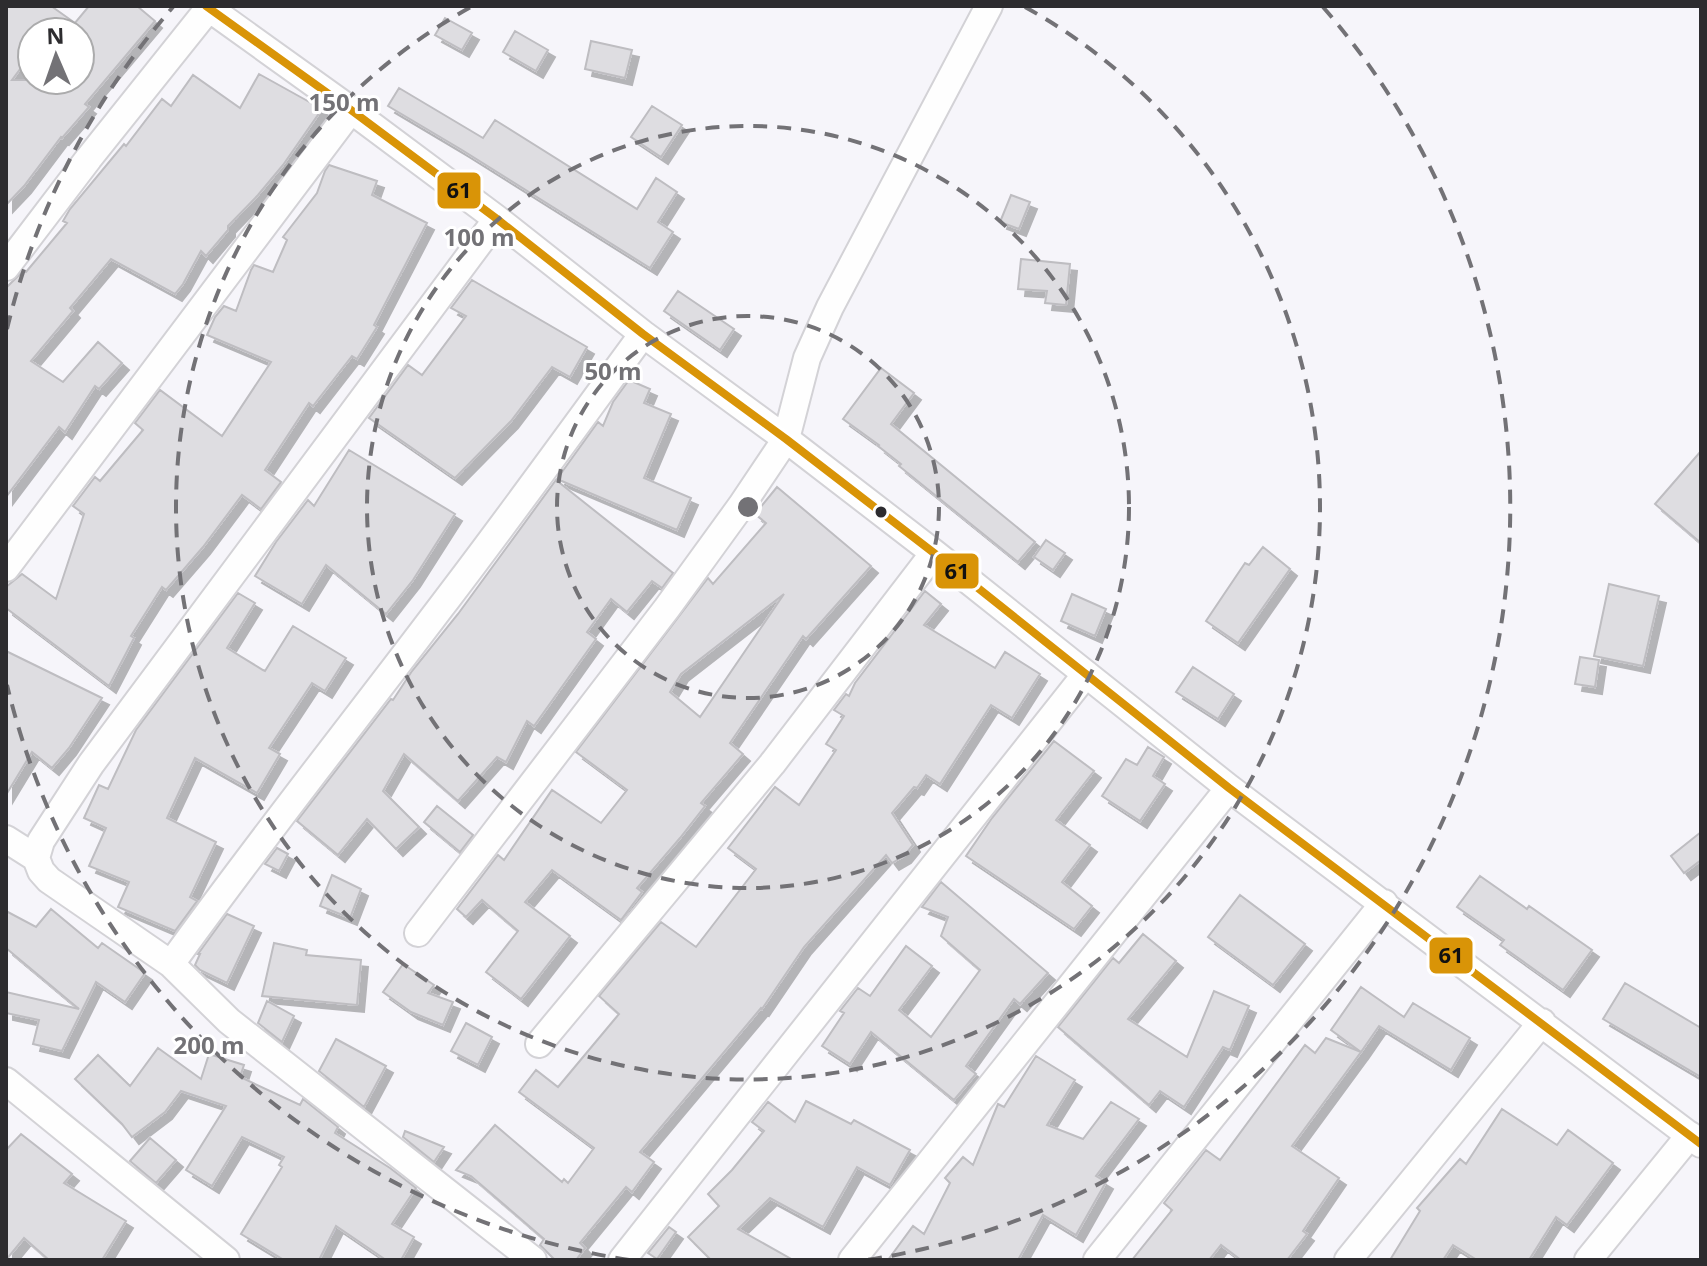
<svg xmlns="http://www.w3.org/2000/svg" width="1707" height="1266" viewBox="0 0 1707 1266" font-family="'Open Sans',sans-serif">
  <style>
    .building { fill: #dedde1; stroke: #bebdc1; stroke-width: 2; fill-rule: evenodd; filter: url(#shadow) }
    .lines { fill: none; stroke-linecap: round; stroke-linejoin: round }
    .street-casing { stroke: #d3d2d6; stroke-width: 30 }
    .street { stroke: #fefefe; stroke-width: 26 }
    .bus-1-casing { stroke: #fff; stroke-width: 14 }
    .bus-1 { stroke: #d99407; stroke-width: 8 }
    .ring { fill: none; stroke: #737276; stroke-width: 4; stroke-dasharray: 14 10 }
    .bus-dot { fill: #2d2c2f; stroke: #fff; stroke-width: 3 }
    .centre { fill: #737276; stroke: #fff; stroke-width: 4 }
    .ring-label { font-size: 24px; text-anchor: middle; font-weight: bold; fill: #737276; stroke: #fff; stroke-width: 6; stroke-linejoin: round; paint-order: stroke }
    .line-badge { stroke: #fff; stroke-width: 3 }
    .pale-badge-label { font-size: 22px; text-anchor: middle; font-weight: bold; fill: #111 }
  </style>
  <defs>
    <filter id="shadow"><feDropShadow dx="7" dy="7" stdDeviation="0" flood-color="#0004"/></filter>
  </defs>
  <rect width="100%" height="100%" fill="#f6f5fa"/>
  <path class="building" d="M6,6H51L75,23L89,6H137L155,21L85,104L89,107L62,138L61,137L24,186L6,205ZM32,32H80V80H12L32,53Z
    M445,18L472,33L462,50L435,35Z
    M515,31L548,50L536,71L503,52Z
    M591,41L632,50L625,78L585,69Z
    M259,74L322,109L283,165L258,195L228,226V230L206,256L201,251L183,284L175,294L111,259L70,308L73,311L31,361L63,382L98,342L122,363L99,389L95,386L65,432L59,427L6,497V288L23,271L26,272L67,223L63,221L70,209L124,144L126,146L162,99L171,106L193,75L240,108Z
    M399,88L483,138L495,120L637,209L656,178L677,192L658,222L673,232L650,268L462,150L388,106Z
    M652,106L682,125L661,157L631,137Z
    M329,165L377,181L372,195L427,223L374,325L377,327L357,359L352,356L313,406L309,403L265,470L281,482L261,509L242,495L203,547L166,590L162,587L131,636L134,638L109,686L6,608V587L22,574L56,599L84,514L73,506L95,477L100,481L143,430L135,423L160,390L222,436L271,362L207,335L215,317L224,306L236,311L251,270L254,265L273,272L287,240L283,237L317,193L325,171Z
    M1011,195L1030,202L1019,229L1000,222Z
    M1021,259L1070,264L1066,305L1045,303L1047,291L1018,289Z
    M472,280L587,347L570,377L552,367L511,421L455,478L369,418L408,365L422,375L466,316L451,308Z
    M678,291L734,329L720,350L664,311Z
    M881,368L914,393L891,424L1035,542L1018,562L899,466L901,464L878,446L879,445L843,419Z
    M629,380L650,389L644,403L671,414L644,478L691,498L677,530L557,479L598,422L603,426L613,402Z
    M349,450L455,514L413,580L386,614L326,565L302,604L255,576L276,542L308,500L314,506Z
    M1701,451V543L1655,504Z
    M556,480L673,573L662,588L652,581L627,612L611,599L587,632L596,639L534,726L527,721L506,762L497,757L458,801L404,754L383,791L419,827L396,849L367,819L338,855L297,821L391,699L393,700L412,671L458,614Z
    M777,487L871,566L806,639L803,636L730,743L743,754L701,803L705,806L680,838L637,888L642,892L621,920L552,870L525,902L570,936L521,999L486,972L518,931L482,900L466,917L457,909L498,855L504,860L552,790L601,823L627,790L576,752L708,578L713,584L766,523L755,514ZM784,594L700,717L670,692L681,674Z
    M1046,540L1065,553L1053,570L1034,557Z
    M1263,547L1290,569L1238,643L1206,621L1245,563L1249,565Z
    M1609,584L1659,596L1643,666L1594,656Z
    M925,591L941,604L924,625L995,668L1005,652L1040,674L1012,718L991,705L940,784L926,775L917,788L914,787L892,813L913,845L904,856L892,863L886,855L804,947L762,1009L761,1008L640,1152L654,1162L632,1192L626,1187L580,1243L585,1248L576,1260H555L540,1245L544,1239L471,1176L456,1170L495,1125L562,1182L564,1179L568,1183L594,1148L519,1092L536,1070L558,1087L619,1014L599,996L661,922L696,947L756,869L728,848L775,787L799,805L836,750L826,744L844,716L834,710L846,694L849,696L855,683Z
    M238,593L255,603L227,648L263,670L265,671L293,626L346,658L325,691L312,683L269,748L280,754L257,793L195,758L167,818L216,842L190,897L197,901L175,931L118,907L129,882L89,866L106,828L84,818L99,785L108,789L136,730Z
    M1072,594L1106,609L1095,636L1061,621Z
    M6,651L102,698L69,748L52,768L32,752L6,795Z
    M1580,657L1599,660L1595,687L1575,684Z
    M1193,667L1234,694L1218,719L1176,692Z
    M1054,741L1094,771L1056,820L1090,845L1062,882L1092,906L1074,929L966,856L992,818Z
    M1148,747L1164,757L1153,776L1165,784L1140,821L1102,796L1126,759L1137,765Z
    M437,806L473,835L460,852L424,822Z
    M1701,832V860L1684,873L1671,856Z
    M277,848L288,854L279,871L265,864Z
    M332,875L361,889L350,918L320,906Z
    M1480,876L1527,909L1529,906L1592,950L1563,990L1500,945L1504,940L1457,907Z
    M941,882L1048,973L1020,1004L1014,999L966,1066L976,1074L954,1100L871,1032L850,1064L822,1046L844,1013L840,1011L858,988L870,996L906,946L932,966L899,1010L931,1037L980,970L941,936L948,917L922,907Z
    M1240,895L1305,944L1273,985L1208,937Z
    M51,909L98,948L102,943L145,973L125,1002L96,982L62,1051L33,1044L39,1020L6,1013V992L79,1009L6,948V911L36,927Z
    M227,914L254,926L227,983L200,970L195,965L200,954H198Z
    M1143,934L1176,961L1128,1019L1187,1057L1214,991L1249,1006L1230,1050L1223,1047L1184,1107L1160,1091L1149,1105L1058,1027L1113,958L1119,963Z
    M274,943L307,950L306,955L361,960L357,1005L262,996Z
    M403,964L434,985L428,993L453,1002L443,1025L411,1012L383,992Z
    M1625,983L1701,1028V1077L1603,1019Z
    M1361,987L1404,1017L1413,1003L1470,1038L1451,1070L1379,1026L1361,1052L1331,1030Z
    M267,1001L294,1016L282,1042L258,1023Z
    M466,1023L492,1037L478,1065L451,1051Z
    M1326,1038L1361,1052L1292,1146L1339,1178L1303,1231L1307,1234L1287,1260H1241L1221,1245L1209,1260H1132L1172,1210L1164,1203L1206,1150L1220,1160L1305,1045L1315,1053Z
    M336,1039L386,1066L364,1107L319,1071Z
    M158,1048L201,1079L209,1054L244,1065L240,1077L300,1105L303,1099L338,1127L335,1133L390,1168L416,1188L392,1224L414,1237L401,1260H386L336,1226L319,1260H284L241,1234L282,1167L279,1165L284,1157L242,1137L212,1186L186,1170L226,1106L181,1091L165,1112L132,1137L122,1124L75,1079L98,1055L130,1086Z
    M1036,1056L1075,1080L1047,1125L1083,1139L1111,1102L1139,1119L1096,1176L1106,1182L1076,1235L1043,1215L1018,1260H888L913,1226L924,1234L950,1183L945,1178L963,1157L973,1165L998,1104L1004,1107Z
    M806,1101L851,1124L854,1120L910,1150L890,1185L857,1167L823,1227L770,1198L738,1229L793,1260H711L688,1237L719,1206L708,1194L732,1170L764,1131L752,1122L768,1102L795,1122Z
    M1502,1109L1557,1145L1568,1130L1613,1163L1567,1225L1556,1217L1529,1260H1477L1453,1245L1443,1260H1390L1420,1211L1417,1208L1460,1159L1466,1164Z
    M405,1131L444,1147L434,1162L403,1137Z
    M21,1134L72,1174L64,1183L126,1221L102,1260H49L24,1238L6,1260V1150Z
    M150,1138L176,1160L156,1183L130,1161Z
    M669,1227L676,1232L657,1259L648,1253Z"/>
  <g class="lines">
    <g class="street-casing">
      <path id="street" d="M206,6L351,110L497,219L643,334L786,439L934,553L1229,788L1701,1144
        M6,267L89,158L209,8
        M6,568L351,110
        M6,839L36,858
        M418,933L667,608L741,506L786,439L807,358L830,307L989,6
        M171,964L49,880L41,871L36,858L41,841L91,764L497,219
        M539,1044L772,764L934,553
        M6,1081L226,1260
        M533,1260L229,1021L171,964C258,843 351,726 441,607C510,517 576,425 643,334
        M622,1260L1086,674
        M852,1260L1229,788
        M1097,1260L1384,903
        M1348,1260L1542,1022
        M1588,1260L1690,1135"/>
    </g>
    <use href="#street" class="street"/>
    <g class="bus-1-casing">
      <path id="bus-1" d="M206,6L351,110L497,219L643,334L786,439L934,553L1229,788L1701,1144"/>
    </g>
    <use href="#bus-1" class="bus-1"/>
  </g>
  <g class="ring">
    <circle cx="748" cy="507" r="191"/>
    <circle cx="748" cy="507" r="381"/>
    <path d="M1025 7A572 572 0 1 1 471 7"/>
    <path d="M629 1260A762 762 0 0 1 7 685M7 329A762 762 0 0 1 173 7M1323 7A762 762 0 0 1 867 1260"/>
  </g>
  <circle class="bus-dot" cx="881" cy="512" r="7"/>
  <circle cx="748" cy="507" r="12" class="centre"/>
  <g class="ring-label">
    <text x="344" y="111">150 m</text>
    <text x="479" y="246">100 m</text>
    <text x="613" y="380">50 m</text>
    <text x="209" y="1054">200 m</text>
  </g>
  <g class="line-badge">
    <rect x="436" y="171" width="46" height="39" rx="8" fill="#d99407"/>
    <rect x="934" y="552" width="46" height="38" rx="8" fill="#d99407"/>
    <rect x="1428" y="936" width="46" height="39" rx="8" fill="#d99407"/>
  </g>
  <g class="pale-badge-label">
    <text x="459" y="198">61</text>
    <text x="957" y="579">61</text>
    <text x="1451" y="963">61</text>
  </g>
  <rect width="1707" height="1266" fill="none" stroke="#2d2c2f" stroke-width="16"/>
  <g transform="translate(56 56) rotate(358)"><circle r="38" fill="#ffffff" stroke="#ababac" stroke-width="2"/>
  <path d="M0-6L14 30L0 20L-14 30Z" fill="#737276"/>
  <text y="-12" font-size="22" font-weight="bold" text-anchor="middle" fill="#2d2c2f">N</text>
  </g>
</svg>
